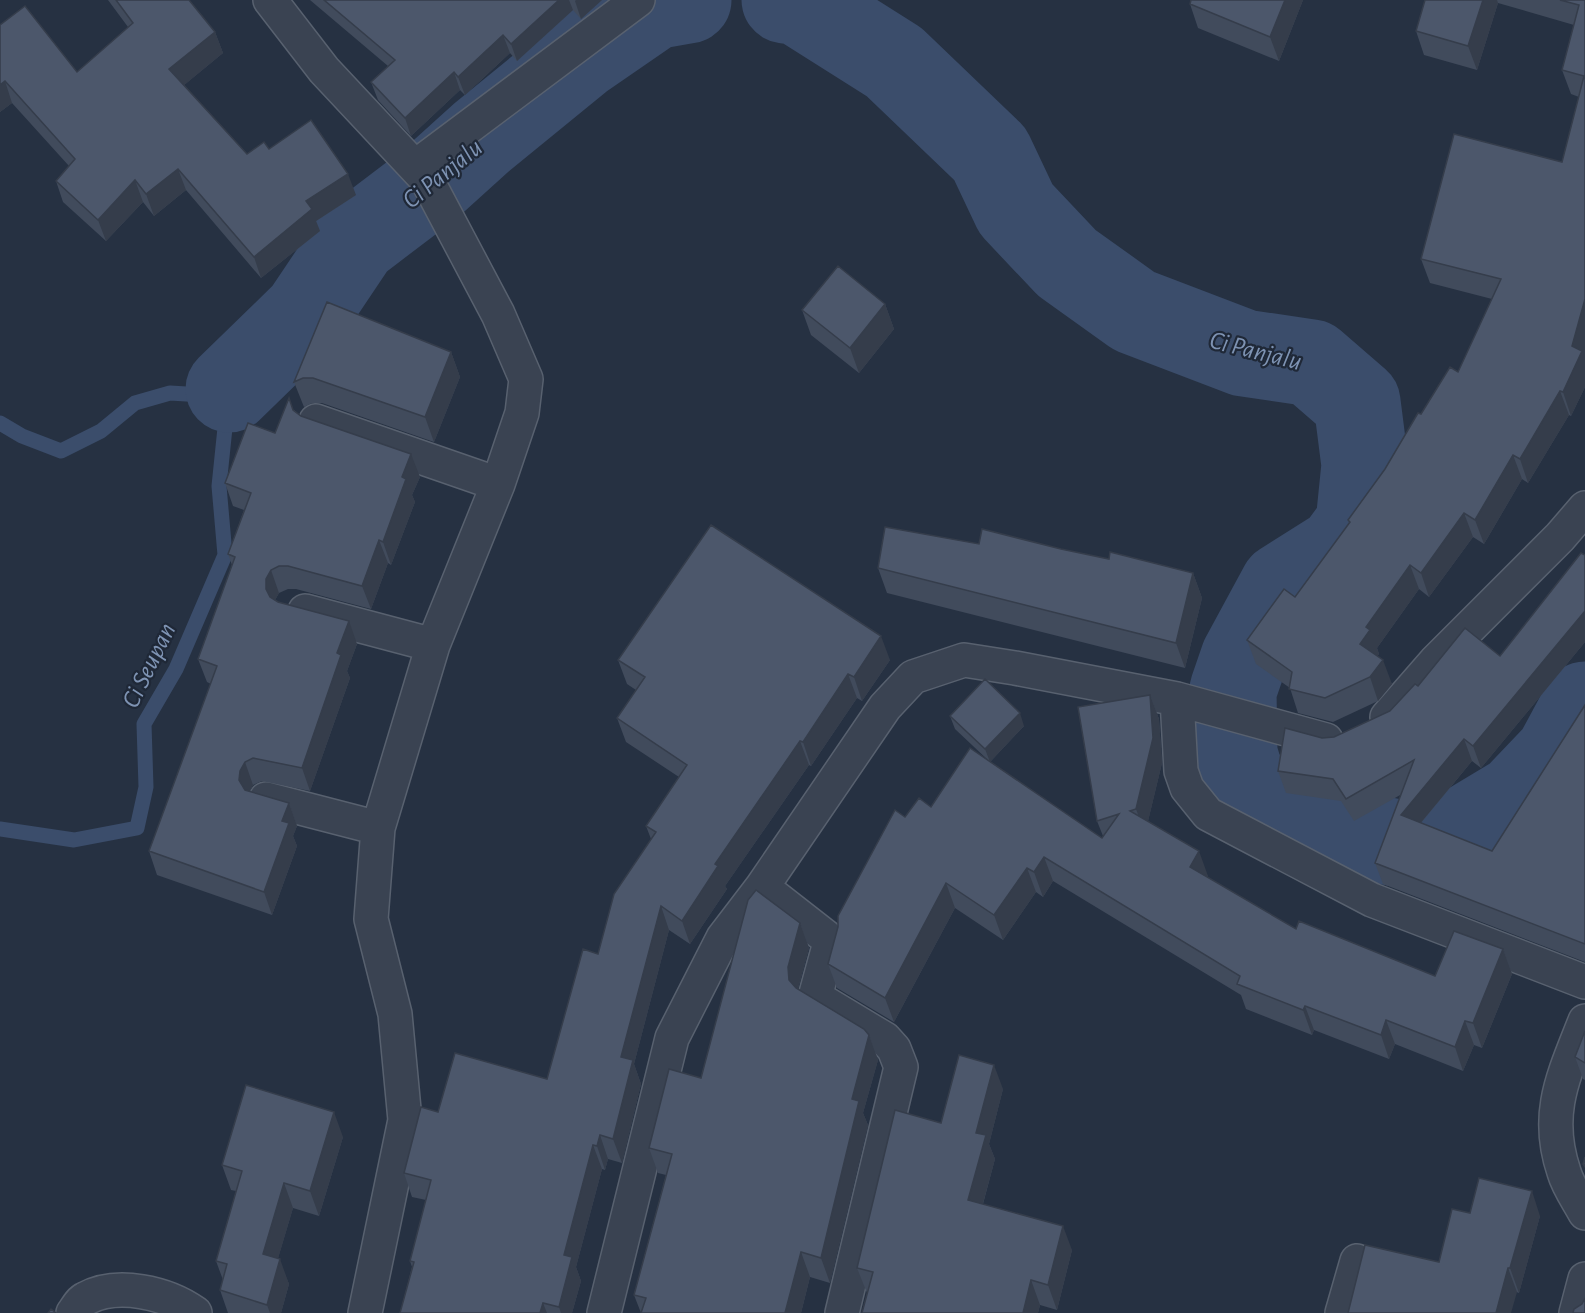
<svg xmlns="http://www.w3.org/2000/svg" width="1585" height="1313" viewBox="0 0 1585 1313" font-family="'Alegreya Sans',sans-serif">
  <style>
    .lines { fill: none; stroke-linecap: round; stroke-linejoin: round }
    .stream { stroke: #3b4d6b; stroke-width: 15 }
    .river { stroke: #3b4d6b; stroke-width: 87 }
    .minor-casing { stroke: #58616f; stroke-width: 36 }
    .minor { stroke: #3a4352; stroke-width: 33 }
    .wall { fill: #414b5c }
    .shaded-wall { fill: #353d4b }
    .building { fill: #4c576b; stroke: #353d4b; stroke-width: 1.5 }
    .labels { text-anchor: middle; stroke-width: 4.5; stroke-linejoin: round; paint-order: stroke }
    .water-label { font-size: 26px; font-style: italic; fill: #7e93b3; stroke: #1f2837 }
  </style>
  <rect width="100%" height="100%" fill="#263142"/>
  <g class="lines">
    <path class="stream" d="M0,423L22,436L61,451L101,431L135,403L170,393L203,395L229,389L219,486L225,555L176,669L144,724L146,787L137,828L74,840L0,829"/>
    <path class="river" d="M785,0L799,2L894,62L990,154L1016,209L1067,263L1134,311L1244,353L1312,363L1357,402L1365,465L1359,524L1340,550L1283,586L1244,658L1233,690L1234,754L1242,781L1281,809L1337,831L1402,844L1452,837L1517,798L1558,755L1585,705
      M229,389L306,314L355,241L430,184L482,137L580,57L654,6L688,0"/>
    <g class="minor-casing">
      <path id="minor" d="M270,0L324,70L427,180L498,314L526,379L522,413L498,484L433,645L378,828L371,919L395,1014L405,1120L365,1313
        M415,167L638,0
        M316,421L498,484
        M305,611L433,645
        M1177,699L1181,771L1187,788L1208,814L1372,900L1585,982
        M1387,717L1435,662L1560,537L1585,508
        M266,799L378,828
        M762,887L826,937L829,946L815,997L885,1039L894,1049L901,1067L842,1313
        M1585,1021C1564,1075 1544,1113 1564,1172C1568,1186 1578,1200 1585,1213
        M73,1313C76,1309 80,1301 85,1299C117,1281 167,1293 195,1313
        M604,1313L672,1038L723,938L762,887L885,707L913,677L964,660L1015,668L1177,699L1326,740
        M1342,1313L1357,1261
        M1576,1313L1585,1279"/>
    </g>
    <use href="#minor" class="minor"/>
  </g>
  <path class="wall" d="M108,0H189L215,32L223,53L184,85L247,154L269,149L356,195L316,221L320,231L261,278L186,190L154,216L143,202L106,241L63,202L56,181L69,166L12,103L0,112V25L77,72L128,27Z
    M310,0H602L581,19L573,10L517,61L510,53L465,95L460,90L411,136L378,100L371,82L388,66Z
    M1303,0L1279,61L1198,28L1190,4Z
    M1425,0H1585V387L1571,416L1569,415L1528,483L1522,479L1484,544L1473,537L1429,597L1419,589L1377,648L1379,654L1377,656L1392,684L1378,701L1333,722L1298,713L1290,688L1256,664L1247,640L1295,597L1349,524L1348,520L1385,469L1421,414L1458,372L1492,299L1430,283L1421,259L1562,162L1579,97L1571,94L1562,70L1574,25L1498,3L1477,70L1424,55L1416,31Z
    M327,302L451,352L460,377L434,442L322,403H312L304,407L294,382Z
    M885,304L894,329L859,373L811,335L802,310Z
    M294,410L301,416L420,477L412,495L415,502L391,565L388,563L371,609L296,589H288L279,593L275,600L357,644L347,671L350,678L310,791L262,781L253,785L250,791L289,803L297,826L293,836L297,846L272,915L157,875L149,851L211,684L207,682L198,659L232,565L228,554L244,510L233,506L225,483L275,433Z
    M979,544L1061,549L1109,559L1193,573L1202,598L1185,668L887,593L878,568Z
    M1585,555V642L1481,768L1472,761L1421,823L1492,851L1585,705V962L1383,884L1375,863L1402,794L1354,821L1341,801L1286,793L1278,771L1322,738L1334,737L1390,711L1418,686L1500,656Z
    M618,660H890L862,701L857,698L811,766L809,765L725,886L727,889L690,944L669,930L634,1064L641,1084L622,1163L608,1159L605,1170L602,1169L576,1267L581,1281L572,1313H400L412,1267L410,1261L426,1200L412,1197L404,1173L438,1112L547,1079L598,954L651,839L646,826L679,777L626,742L617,718L636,690L627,684Z
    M1150,695L1159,719L1162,763L1148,821L1208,876L1207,877L1296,929L1435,976L1503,949L1512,974L1482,1048L1474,1045L1463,1071L1395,1044L1389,1059L1314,1030L1312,1035L1246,1009L1241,995L1053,881L1043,897L1036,892L1003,940L955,908L894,1022L837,988L828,964L905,817L931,807L1102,838L1103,836L1097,821Z
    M950,716L1024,726L990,762L955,729Z
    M800,923L809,948L798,989L869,1035L878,1060L863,1113L868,1125L830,1283L810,1277L801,1313H641L634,1295L666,1175L658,1173L649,1148L701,1078Z
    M1585,1031V1080L1583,1079L1575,1057Z
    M1003,1089L989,1144L995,1159L983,1204L1072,1250L1057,1310L1040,1305L1038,1313H862L867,1293L857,1268L941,1123Z
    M343,1137L319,1216L293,1208L278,1258L289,1284L281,1313H228L220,1290L223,1280L216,1261L236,1191L231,1190L222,1165Z
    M1470,1213L1540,1216L1519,1293L1439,1262Z"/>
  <path class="shaded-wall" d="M559,0H569L573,10L517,61L511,44Z
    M576,0H602L581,19L575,1Z
    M1285,0H1303L1279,61L1270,37Z
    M1483,0H1497L1498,3L1477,70L1468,46Z
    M215,32L223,53L177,91L169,69Z
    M503,35L510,53L465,95L458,77Z
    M454,72L460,90L411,136L405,118Z
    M5,81L12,103L0,112V85Z
    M178,169L186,190L154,216L146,194Z
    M348,174L356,195L316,221L320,231L261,278L254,257L306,201Z
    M135,180L143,202L106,241L98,220Z
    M1585,299V387L1571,416L1563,392L1572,346Z
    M885,304L894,329L859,373L850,348Z
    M451,352L460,377L434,442L425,417Z
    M1560,391L1569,415L1528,483L1520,459Z
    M411,454L420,477L412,495L415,502L391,565L383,542L402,477Z
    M1513,455L1522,479L1484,544L1475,520Z
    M1464,513L1473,537L1429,597L1421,573Z
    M379,540L388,563L371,609L362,586Z
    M1410,565L1419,589L1377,648L1379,654L1369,668L1360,644L1366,627Z
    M271,570L279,593L274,602V612L266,589V579Z
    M1193,573L1202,598L1185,668L1176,643Z
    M1585,611V642L1481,768L1473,746Z
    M349,621L357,644L347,671L350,678L310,791L302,768L337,653Z
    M881,636L890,660L862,701L854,677Z
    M1383,660L1392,684L1378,701L1370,677Z
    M848,674L857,698L811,766L803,742Z
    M1150,695L1159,719L1162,763L1145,834L1136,809Z
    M1020,713L1024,726L990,762L985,749Z
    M1464,739L1472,761L1409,837L1401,815Z
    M800,741L809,765L725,886L727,889L690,944L682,921L715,864Z
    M245,762L253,785L248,794L239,780L240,771Z
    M289,803L297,826L293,836L297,846L272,915L264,892L282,821Z
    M1199,851L1208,876L1198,892L1190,867Z
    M1044,857L1053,881L1043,897L1034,872Z
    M1027,868L1036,892L1003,940L994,915Z
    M946,883L955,908L894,1022L885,998Z
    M661,906L669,930L634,1064L641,1084L622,1163L613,1139L621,1057Z
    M800,923L809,948L797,992L789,980L788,967Z
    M1503,949L1512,974L1482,1048L1473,1023Z
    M1305,1006L1314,1030L1312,1035L1303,1010Z
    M1386,1020L1395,1044L1389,1059L1381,1035Z
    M1465,1021L1474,1045L1463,1071L1455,1047Z
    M869,1035L878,1060L863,1113L868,1125L830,1283L821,1258L852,1099Z
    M994,1065L1003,1089L989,1144L995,1159L977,1225L968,1200L976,1133Z
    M334,1112L343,1137L319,1216L310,1191Z
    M600,1135L608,1159L605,1170L597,1146Z
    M593,1145L602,1169L576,1267L581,1281L572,1313H561L559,1307L564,1255Z
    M284,1183L293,1208L272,1279L263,1254Z
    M1532,1191L1540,1216L1519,1293L1510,1268Z
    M1063,1226L1072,1250L1057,1310L1048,1285Z
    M801,1252L810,1277L801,1313H785Z
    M280,1259L289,1284L281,1313H270L267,1305Z
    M1508,1268L1517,1292L1511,1313H1496Z
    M1031,1280L1040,1305L1038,1313H1023Z
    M543,1303L547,1313H540Z"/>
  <path class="building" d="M116,0H189L215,32L169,69L247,154L264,142L269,149L311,120L348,174L306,201L312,209L254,257L178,169L146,194L135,180L98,220L56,181L75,159L5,81L0,85V25L25,6L77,72L133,23Z
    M324,0H559L511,44L503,35L458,77L454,72L405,118L371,82L395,60Z
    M1191,0H1285L1270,37L1190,4Z
    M1425,0H1483L1468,46L1416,31Z
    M1560,0H1585V299L1572,346L1582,351L1563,392L1560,391L1520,459L1513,455L1475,520L1464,513L1421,573L1410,565L1366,627L1370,630L1360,644L1383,660L1370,677L1325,698L1289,689L1292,672L1247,640L1284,589L1295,597L1350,522L1348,520L1385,469L1418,413L1421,414L1450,367L1458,372L1501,279L1421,259L1454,134L1562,162L1584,76L1562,70L1579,5Z
    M838,266L885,304L850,348L802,310Z
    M327,302L451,352L425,417L313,378H303L294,382Z
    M289,398L293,410L301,416L411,454L402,477L406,479L383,542L379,540L362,586L288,566H279L271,570L266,579V589L270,597L278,602L349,621L337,653L341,655L302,768L253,758L245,762L240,771L239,780L245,790L289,803L282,821L289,823L264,892L149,851L217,666L198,659L235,557L228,554L251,493L225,483L248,423L275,433Z
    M711,525L881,636L854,677L848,674L803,742L800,741L715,864L718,866L682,921L661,906L621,1057L633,1060L613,1139L600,1135L597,1146L593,1145L564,1255L572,1257L559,1307L543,1303L540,1313H400L414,1262L410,1261L431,1180L404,1173L421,1107L438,1112L455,1053L547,1079L583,949L598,954L614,894L656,832L646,826L687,765L617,718L645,677L618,660Z
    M885,527L979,544L982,529L1061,549L1109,559L1110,552L1193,573L1176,643L878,568Z
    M1581,553L1585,555V611L1473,746L1464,739L1401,815L1492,851L1585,705V944L1375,863L1414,760L1346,799L1333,779L1278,771L1285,728L1322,738L1334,737L1390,711L1415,684L1418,686L1465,628L1500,656Z
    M985,679L1020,713L985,749L950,716Z
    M1150,695L1153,738L1136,809L1130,811L1199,851L1190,867L1296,929L1299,921L1435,976L1454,931L1503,949L1473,1023L1465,1021L1455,1047L1386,1020L1381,1035L1305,1006L1303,1010L1237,984L1240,976L1044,857L1034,872L1027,868L994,915L946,883L885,998L828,964L838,927V916L895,810L905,817L919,798L931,807L970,748L1102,838L1119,814L1097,821L1078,707Z
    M756,890L800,923L788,967L789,980L796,988L864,1029L869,1035L852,1099L859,1101L821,1258L801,1252L785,1313H641L646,1298L634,1295L672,1154L649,1148L669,1069L701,1078L748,900Z
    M1585,1031V1063L1575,1057Z
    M959,1055L994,1065L976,1133L986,1135L968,1200L1063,1226L1048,1285L1031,1280L1023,1313H862L873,1272L857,1268L895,1110L941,1123Z
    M246,1085L334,1112L310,1191L284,1183L263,1254L280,1259L267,1305L220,1290L227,1264L216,1261L242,1171L222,1165Z
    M1585,1157V1167L1583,1164Z
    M1479,1178L1532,1191L1510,1268H1508L1496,1313H1348L1365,1245L1439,1262L1452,1209L1470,1213Z
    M1585,1298V1313H1573L1574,1309L1582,1304Z
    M51,1309L56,1313H48Z"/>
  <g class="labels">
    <g class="water-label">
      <text transform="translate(442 173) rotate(-39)" y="9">Ci Panjalu</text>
      <text transform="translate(1256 350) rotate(14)" y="9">Ci Panjalu</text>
      <text transform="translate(148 665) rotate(-64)" y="9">Ci Seupan</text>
    </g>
  </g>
</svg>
